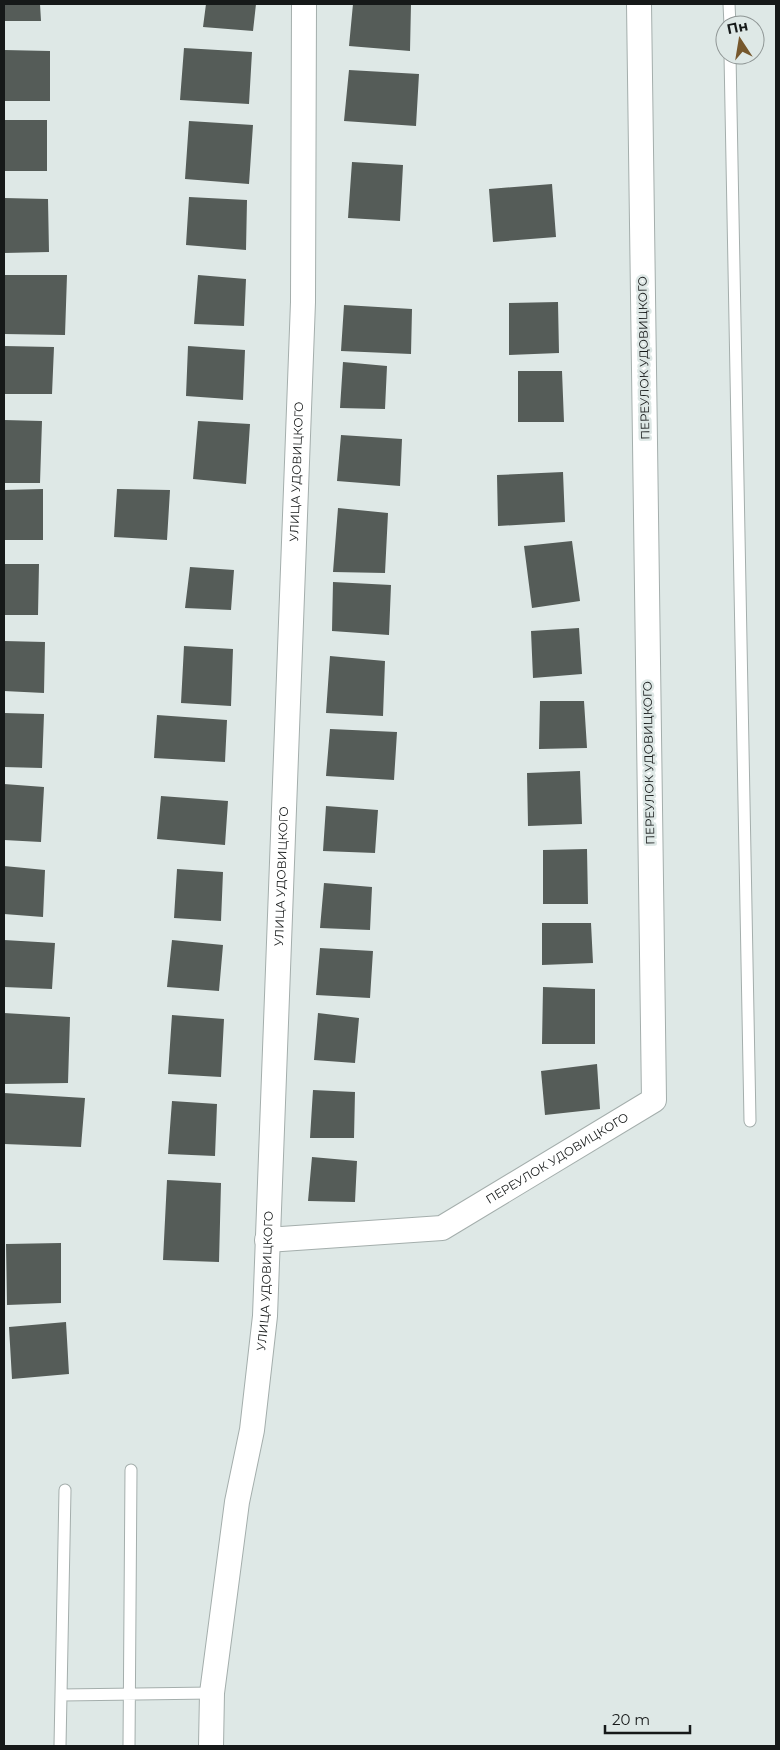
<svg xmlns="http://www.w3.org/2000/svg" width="780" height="1750" viewBox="0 0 780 1750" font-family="Montserrat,sans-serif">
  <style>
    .building { fill: #555c58 }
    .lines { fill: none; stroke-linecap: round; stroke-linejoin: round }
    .lane-casing { stroke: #a4aeac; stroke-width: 13 }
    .street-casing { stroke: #a4aeac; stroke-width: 26 }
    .lane { stroke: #fff; stroke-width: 11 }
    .street { stroke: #fff; stroke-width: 24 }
    .labels { text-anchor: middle; stroke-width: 5; stroke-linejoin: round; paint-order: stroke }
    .street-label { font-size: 12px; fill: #161919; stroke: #dee8e6 }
  </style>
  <rect width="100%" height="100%" fill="#dee8e6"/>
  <path class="building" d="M4,4H40L41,21H4Z
    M206,4H256L253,31L203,27Z
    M353,4H411L410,51L349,46Z
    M184,48L252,52L249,104L180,100Z
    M4,50L50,51V101H4Z
    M349,70L419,74L416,126L344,121Z
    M4,120H47V171H4Z
    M189,121L253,125L249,184L185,179Z
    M352,162L403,165L400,221L348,218Z
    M552,184L556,237L493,242L489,189Z
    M189,197L247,200L246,250L186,245Z
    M4,198L48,199L49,252L4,253Z
    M4,275H67L65,335L4,334Z
    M198,275L246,279L244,326L194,324Z
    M558,302L559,353L509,355V303Z
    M344,305L412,309L411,354L341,351Z
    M4,346L54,347L52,394H4Z
    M188,346L245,350L243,400L186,396Z
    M343,362L387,366L385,409L340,408Z
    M518,371H562L564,422H518Z
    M4,420L42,421L40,483H4Z
    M198,421L250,424L246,484L193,479Z
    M341,435L402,439L400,486L337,481Z
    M563,472L565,522L498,526L497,475Z
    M43,489V540H4V490Z
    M117,489L170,490L167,540L114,537Z
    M338,508L388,513L385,573L333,572Z
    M572,541L580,601L532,608L524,546Z
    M4,564H39L38,615H4Z
    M190,567L234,570L231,610L185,608Z
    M333,582L391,585L389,635L332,631Z
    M579,628L582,674L533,678L531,631Z
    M4,641L45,642L44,693L4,691Z
    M184,646L233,649L231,706L181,703Z
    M330,656L385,661L383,716L326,713Z
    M540,701H584L587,748L539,749Z
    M4,713L44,714L42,768L4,767Z
    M157,715L227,720L225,762L154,758Z
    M330,729L397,732L394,780L326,776Z
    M580,771L582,824L528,826L527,773Z
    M4,784L44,787L41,842L4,840Z
    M161,796L228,801L225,845L157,839Z
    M326,806L378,810L375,853L323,851Z
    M587,849L588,904H543V850Z
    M4,866L45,870L43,917L4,914Z
    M177,869L223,872L221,921L174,918Z
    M324,883L372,887L370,930L320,928Z
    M542,923H591L593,963L542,965Z
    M4,940L55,943L52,989L4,987Z
    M172,940L223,945L219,991L167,987Z
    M320,948L373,951L370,998L316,995Z
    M543,987L595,989V1044H542Z
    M4,1013L70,1017L68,1083L4,1084Z
    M318,1013L359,1018L355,1063L314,1060Z
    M172,1015L224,1019L221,1077L168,1074Z
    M597,1064L600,1109L545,1115L541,1071Z
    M313,1090L355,1092L354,1138H310Z
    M4,1093L85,1098L81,1147L4,1144Z
    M172,1101L217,1104L215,1156L168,1154Z
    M312,1157L357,1161L355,1202L308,1201Z
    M167,1180L221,1183L219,1262L163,1260Z
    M61,1243V1303L7,1305L6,1244Z
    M66,1322L69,1374L12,1379L9,1327Z"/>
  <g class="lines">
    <g class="lane-casing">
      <path id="lane" d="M729,4L730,25
        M730,55L750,1121
        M62,1695L212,1693
        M60,1746L65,1490
        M129,1746L131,1470"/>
    </g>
    <g class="street-casing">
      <g id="street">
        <path id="s1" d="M267,1240L442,1228L654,1100L639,4"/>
        <path id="s2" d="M211,1746L212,1693L237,1502L252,1430L265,1316L303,302L304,4"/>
      </g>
    </g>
    <use href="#lane" class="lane"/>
    <use href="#street" class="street"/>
  </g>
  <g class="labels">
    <g class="street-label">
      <text transform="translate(644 358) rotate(-91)" y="4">ПЕРЕУЛОК УДОВИЦКОГО</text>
      <text dy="4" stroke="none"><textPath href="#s2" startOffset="1279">УЛИЦА УДОВИЦКОГО</textPath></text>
      <text transform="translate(649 763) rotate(-91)" y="4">ПЕРЕУЛОК УДОВИЦКОГО</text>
      <text dy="4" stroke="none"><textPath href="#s2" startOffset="874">УЛИЦА УДОВИЦКОГО</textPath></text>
      <text dy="4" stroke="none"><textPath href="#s1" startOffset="310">ПЕРЕУЛОК УДОВИЦКОГО</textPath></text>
      <text dy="4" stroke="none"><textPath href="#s2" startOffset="469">УЛИЦА УДОВИЦКОГО</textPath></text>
    </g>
  </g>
  <rect width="780" height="1750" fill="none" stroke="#161919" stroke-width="10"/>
  <g transform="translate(740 40) rotate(348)"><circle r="24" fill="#dee8e6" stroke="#8e9594"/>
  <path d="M0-4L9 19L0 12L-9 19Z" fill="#76572c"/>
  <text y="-8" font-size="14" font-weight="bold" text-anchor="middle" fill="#161919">Пн</text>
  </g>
  <path d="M605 1725v8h85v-8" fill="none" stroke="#161919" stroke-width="2.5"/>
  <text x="612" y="1725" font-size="15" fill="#161919" stroke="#dee8e6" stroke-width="4" paint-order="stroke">20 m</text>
</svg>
